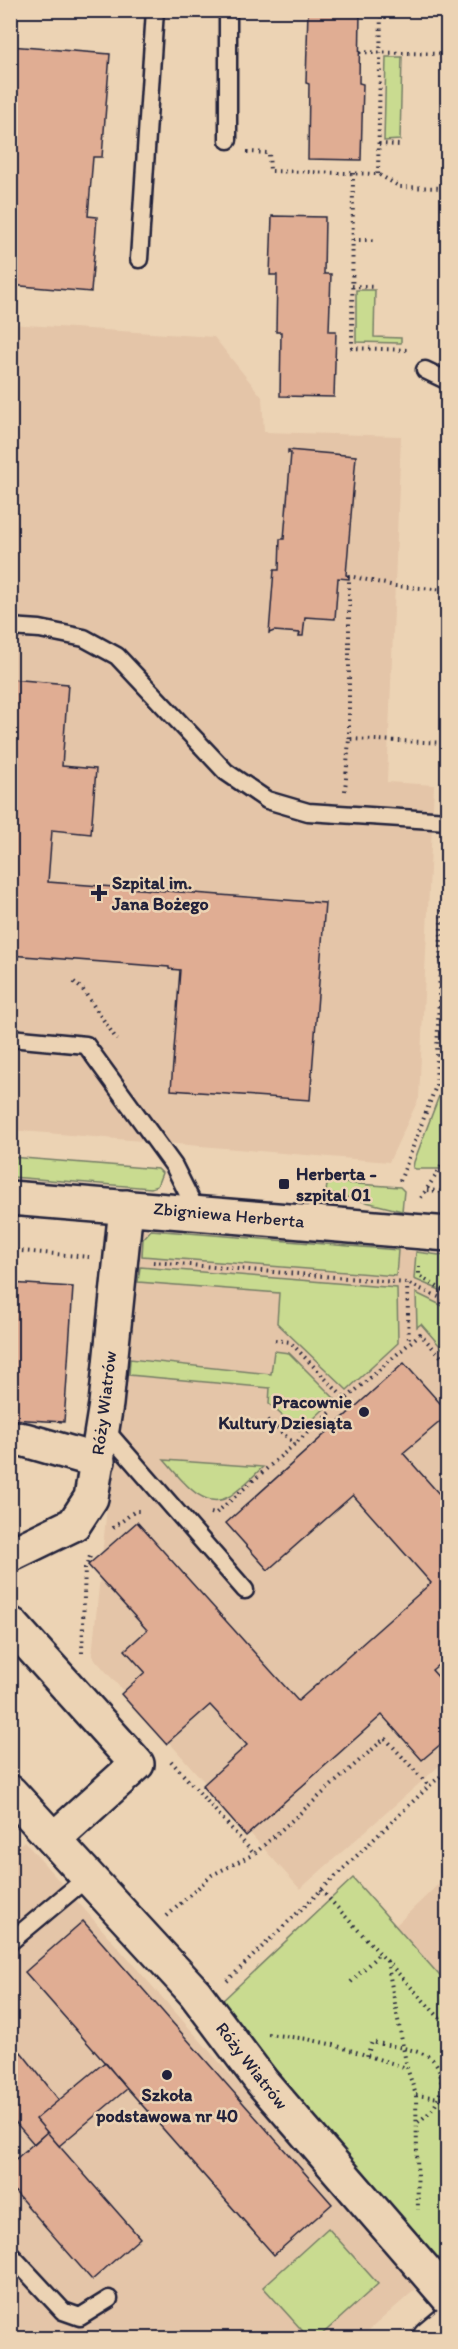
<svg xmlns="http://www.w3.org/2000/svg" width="458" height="2349" viewBox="0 0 458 2349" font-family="Itim,sans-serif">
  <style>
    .built { fill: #e4c5a8 }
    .green { fill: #c9db90; stroke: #767e66; stroke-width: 1.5 }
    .building { fill: #e0ad93; stroke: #22223b; stroke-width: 1.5 }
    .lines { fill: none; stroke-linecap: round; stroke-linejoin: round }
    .lane-casing { stroke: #22223b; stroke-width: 21 }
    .street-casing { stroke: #22223b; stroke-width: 38 }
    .secondary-casing { stroke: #22223b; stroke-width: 38 }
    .path { stroke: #22223b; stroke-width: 4; stroke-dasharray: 1.5 4.5; stroke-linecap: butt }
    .lane { stroke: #ecd3b4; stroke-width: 16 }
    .street { stroke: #ecd3b4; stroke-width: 33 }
    .secondary { stroke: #ecd3b4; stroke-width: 33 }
    .poi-dot { fill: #22223b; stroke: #ecd3b4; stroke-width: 2 }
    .labels { text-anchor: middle; stroke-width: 5; stroke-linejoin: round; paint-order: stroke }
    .poi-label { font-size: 18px; font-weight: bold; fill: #22223b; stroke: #ecd3b4; text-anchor: start }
    .street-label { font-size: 18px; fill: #22223b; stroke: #ecd3b4 }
  </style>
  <rect width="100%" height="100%" fill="#ecd3b4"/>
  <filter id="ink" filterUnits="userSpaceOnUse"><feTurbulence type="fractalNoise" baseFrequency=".0167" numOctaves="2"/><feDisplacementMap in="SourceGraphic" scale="12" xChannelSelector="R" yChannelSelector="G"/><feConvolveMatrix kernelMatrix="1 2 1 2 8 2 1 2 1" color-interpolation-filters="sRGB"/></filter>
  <g filter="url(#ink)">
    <path class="built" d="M10,324L214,337L262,397L264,432L401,436L387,782L434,785L419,1098L389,1162L11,1130Z
      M135,1229L402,1250L447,1256V1759L300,1889L92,1656Z
      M24,1841L418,2287L360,2338H11L10,1853Z
      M447,1876V1984L395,1926Z"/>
    <path class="green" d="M386,57H402L400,140L384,141Z
      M356,290H375L374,337L401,338V343L356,342Z
      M447,901L448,1027H444Z
      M445,1051H448L447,1169H416L413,1168L414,1162L442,1088L443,1054Z
      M10,1157L158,1169L162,1173L157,1186L151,1188L11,1177Z
      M329,1182L400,1187L404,1191L402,1211L326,1192L327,1185Z
      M151,1230L398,1250L396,1276L142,1256L143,1239Z
      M416,1252L447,1256V1293L414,1279Z
      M140,1267L397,1288L398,1343L347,1390L277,1323L279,1293L138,1282Z
      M416,1293L447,1308V1354L421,1324L417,1327Z
      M274,1351L289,1353L335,1399L300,1431L269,1404L270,1388L129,1375L130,1359L271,1374Z
      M164,1460L263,1467C252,1477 242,1488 230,1496C203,1513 180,1477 164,1460Z
      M353,1878L447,1984V2276L220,2003Z
      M328,2228L378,2284L318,2338H309L263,2287Z"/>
    <path class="building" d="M308,10H360L359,83L363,84L361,160L308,159L309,84L306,83Z
      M10,46L110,54L102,157H93L88,216L97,217L91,292L10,285V168L13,139H10Z
      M272,216L325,217L324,274H331L329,331H336L334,397L280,396L281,332H276L277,275H270Z
      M288,450L356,456L346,575L349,576V579L338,578L335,619L305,617L303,636H299L300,633L274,631L269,633L274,570H279L280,539H284L291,453H288Z
      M10,679L68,684L62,766L96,769L91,834L52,830L48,882L325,903L310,1100L171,1090L180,970L169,969V967L10,955Z
      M10,1283L73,1287L64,1422L10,1419Z
      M404,1363L448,1412V1415L403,1453L440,1495L448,1489V1657L432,1670L448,1688V1738L422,1760L382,1715L246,1836L202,1786L247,1745L210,1705L166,1744L121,1694L145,1672L125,1650L147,1630L88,1565L137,1522L298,1701L431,1583L353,1495L268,1570L226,1523Z
      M83,1921L332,2204L274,2255L25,1972Z
      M21,2052L59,2100L36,2119L47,2132L34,2144L10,2116V2061Z
      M105,2062L127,2089L59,2146L36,2119Z
      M47,2132L140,2238L92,2280L10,2186V2164Z"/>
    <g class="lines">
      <g class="lane-casing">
        <path id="lane" d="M228,140V10
          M139,259L155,10
          M425,370L448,381
          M10,627L40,629L84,638L117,656L226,772L267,800L308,812L448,821
          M10,1038L86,1045L174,1166L197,1212
          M102,1426L245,1590
          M10,1942L89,1876
          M10,2254L63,2311L80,2317L109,2299"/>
      </g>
      <g class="street-casing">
        <path id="street" d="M10,1438L25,1440L98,1461
          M10,1555L74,1524L91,1498L106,1404L126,1207
          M12,1625L137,1764L54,1839
          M10,1792L195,1993L262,2082L448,2297
          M430,2338L448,2323"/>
      </g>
      <g class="secondary-casing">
        <path id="secondary" d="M10,1198L448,1234"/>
      </g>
      <path class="path" d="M360,52L448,54
        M379,144L400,145
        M247,152L269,153L270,171L378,174L400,187L448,188
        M353,173L352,348L410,350
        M378,174L381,10
        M353,240H376
        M352,286L375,287
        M349,739V576L395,586L448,590
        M345,791L349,739L447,743
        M445,797L448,703
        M74,982L83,990L117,1040
        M400,1181L436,1086L444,847
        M427,1190L448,1192
        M421,1198L448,1156
        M10,1250L89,1257
        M153,1262L407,1283L448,1301
        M419,1266V1276L448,1293
        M407,1283L409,1343
        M275,1340L290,1342L346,1400
        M267,1420L295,1444
        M211,1513L215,1514L420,1334L448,1364
        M113,1528L135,1511H142
        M82,1653L85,1568L91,1554
        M171,1761L254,1854L385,1738L429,1786L448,1770
        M321,1890L448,2027
        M167,1916L212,1875L254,1854
        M387,1961L407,2068L416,2095L418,2210
        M227,1981L429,1786
        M351,1982L380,1953
        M268,2034L307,2039L334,2045L407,2068
        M367,2056L372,2042C390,2046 412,2048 428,2056C445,2066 444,2092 434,2107C430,2113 423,2118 417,2123
        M416,2095L448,2099"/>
      <use href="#lane" class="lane"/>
      <use href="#street" class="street"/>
      <use href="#secondary" class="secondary"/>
    </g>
  </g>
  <g class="poi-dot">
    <path d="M96 884h6v6h6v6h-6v6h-6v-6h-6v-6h6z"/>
    <rect x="278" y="1178" width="12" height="12" rx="3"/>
    <circle cx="364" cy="1412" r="6"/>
    <circle cx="167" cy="2075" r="6"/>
  </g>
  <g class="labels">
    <g class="poi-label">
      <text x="112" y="889">Szpital im.<tspan x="112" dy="21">Jana Bożego</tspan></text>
      <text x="296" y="1180">Herberta -<tspan x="296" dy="21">szpital 01</tspan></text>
      <text x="352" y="1408" text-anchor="end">Pracownie<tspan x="352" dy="21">Kultury Dziesiąta</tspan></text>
      <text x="167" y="2101" text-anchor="middle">Szkoła<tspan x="167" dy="21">podstawowa nr 40</tspan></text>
    </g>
    <g class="street-label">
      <text transform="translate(229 1215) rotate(5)" y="6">Zbigniewa Herberta</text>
      <text transform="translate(104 1403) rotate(-83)" y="6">Róży Wiatrów</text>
      <text transform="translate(252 2066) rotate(52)" y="6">Róży Wiatrów</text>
    </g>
  </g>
  <rect width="458" height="2349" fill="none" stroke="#ecd3b4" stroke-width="36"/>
  <rect x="18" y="18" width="422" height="2313" fill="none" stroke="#22223b" stroke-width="2" filter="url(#ink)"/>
</svg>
